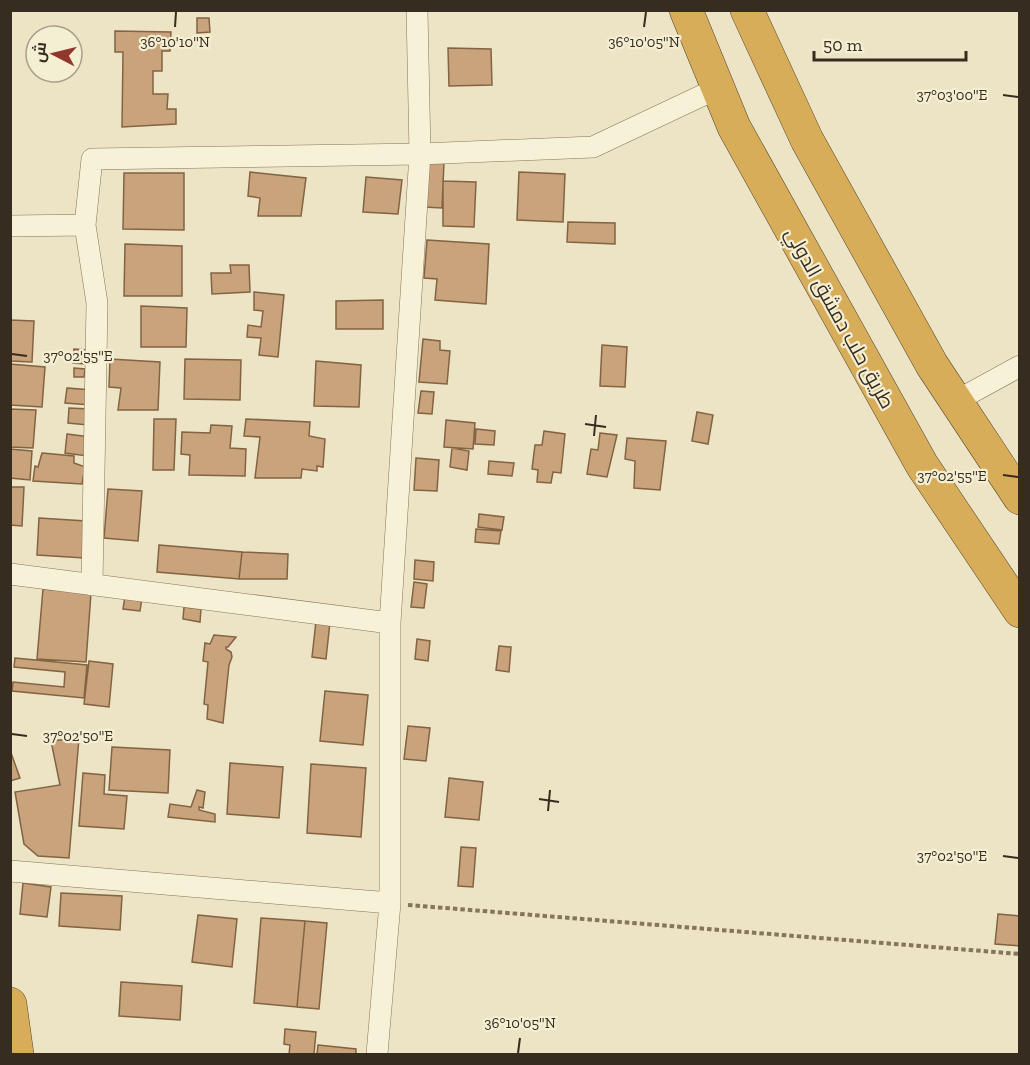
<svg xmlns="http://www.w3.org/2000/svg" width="1030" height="1065" viewBox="0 0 1030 1065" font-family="'Zilla Slab',Cairo,serif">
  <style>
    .building { fill: #c8a37c; stroke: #836342; stroke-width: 1.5 }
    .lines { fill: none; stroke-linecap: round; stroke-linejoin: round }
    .street-casing { stroke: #85765b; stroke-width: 22 }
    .highway-casing { stroke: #53442f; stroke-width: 34 }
    .path { stroke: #85765b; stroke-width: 4; stroke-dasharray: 4.5 3; stroke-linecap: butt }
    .street { stroke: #f7f1d7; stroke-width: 21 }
    .highway { stroke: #d7ad59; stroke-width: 33 }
    .ticks { fill: none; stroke: #362c1f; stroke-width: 2 }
    .labels { text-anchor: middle; stroke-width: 4.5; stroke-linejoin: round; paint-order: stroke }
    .street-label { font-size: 20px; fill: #362c1f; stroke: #f4eed3 }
    .ticks-label { font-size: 15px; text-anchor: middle; fill: #362c1f; stroke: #f4eed3; stroke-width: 4.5; stroke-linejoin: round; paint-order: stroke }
  </style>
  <rect width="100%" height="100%" fill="#ece4c4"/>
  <path class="building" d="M197,18H209L210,32L197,33Z
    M115,31L171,32L170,51H162V71H153V94H168L167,109H176V124L122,127L123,52H115Z
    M448,48L491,49L492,85L449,86Z
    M427,161L444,162L442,208L424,207Z
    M250,172L306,178L301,216H258L260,198L248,196Z
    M519,172L565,174L563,222L517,220Z
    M124,173H184V230L123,229Z
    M366,177L402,180L398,214L363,212Z
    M443,181L476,182L474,227L443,226Z
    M568,222L615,223V244L567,242Z
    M427,240L489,244L486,304L435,300L437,279L424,278Z
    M125,244L182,246V296H124Z
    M230,265H249L250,292L212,294L211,273H231Z
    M254,292L284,295L278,357L259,355L261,338L247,337L248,325L261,327L263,311L254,310Z
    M383,300V329H336V301Z
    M141,306L187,308L186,347H141Z
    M10,320L34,321L32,362L10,361Z
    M423,339L440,341V350L450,351L447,384L419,382Z
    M602,345L627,347L625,387L600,386Z
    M74,349L86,350L85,364L73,363Z
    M110,359L160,362L158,410H118L121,388L109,387Z
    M185,359L241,360L240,400L184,399Z
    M316,361L361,365L359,407L314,406Z
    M10,364L45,367L42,407L10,405Z
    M74,368L85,369L84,377H74Z
    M67,388L92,390L91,405L65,403Z
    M421,391L434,392L432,414L418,413Z
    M69,408L89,409L88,425L68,423Z
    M10,409L36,410L33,448L10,447Z
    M697,412L713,415L708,444L692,441Z
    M154,419H176L174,470H153Z
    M246,419L310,422L309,436L325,439L323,467L317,466V471L302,469L301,478H255L260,437L244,436Z
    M446,420L475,423L473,449L444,447Z
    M211,425L232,426L230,448L246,449L245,476L189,475L190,455L181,454L182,432L210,433Z
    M476,429L495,431L494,445L475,444Z
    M544,431L565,434L561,473L553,472L551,483L537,482L538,470L532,469L535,445H542Z
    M600,433L617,435L607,477L587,474L591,449L598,450Z
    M67,434L90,437L88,456L65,453Z
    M627,438L666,441L660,490L634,488L635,461L625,459Z
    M452,448L469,451L467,470L450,467Z
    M10,449L32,451L30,480L10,478Z
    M42,453L74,456V463L85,467L82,484L33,481L35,466L38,467Z
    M416,458L439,460L437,491L414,490Z
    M489,461L514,463L512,476L488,474Z
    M10,487H24L22,526L10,525Z
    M108,489L142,491L138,541L104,538Z
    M479,514L504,517L502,530L478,527Z
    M39,518L86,521L84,558L37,555Z
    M476,529L501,531L499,544L475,542Z
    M159,545L242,552L239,579L157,572Z
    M242,552L288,554L287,579H239Z
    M415,560L434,562L433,581L414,579Z
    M414,582L427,584L424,608L411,607Z
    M43,589L91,593L86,662L37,659Z
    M125,596L142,598L140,611L123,609Z
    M184,607L201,609L200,622L183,619Z
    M316,621L330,622L326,659L312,657Z
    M214,635L236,637L228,647H226V649L231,652L232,657L229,665L223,723L207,719L208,705L204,704L208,662L203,661L205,643L210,644Z
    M417,639L430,641L428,661L415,659Z
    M499,646L511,647L509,672L496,670Z
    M15,658L87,665L84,698L12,691L13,682L64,687L65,672L14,667Z
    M89,661L113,664L109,707L84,704Z
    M325,691L368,695L363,745L320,741Z
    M408,726L430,728L426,761L404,759Z
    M79,738L69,858L38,856L24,844L15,792L60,785L51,741Z
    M112,747L170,750L168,793L109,790Z
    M10,750L20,778L10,781Z
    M230,763L283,767L279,818L227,814Z
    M311,764L366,768L361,837L307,833Z
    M83,773L105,775L104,794L127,796L124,829L79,826Z
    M449,778L483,782L479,820L445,817Z
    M197,790L205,792L203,808L199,807V810L215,814V822L168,817L170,804L191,807Z
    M461,847L476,848L473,887L458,886Z
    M23,883L51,887L47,917L20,914Z
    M61,893L122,896L120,930L59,926Z
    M998,914L1020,916V946L995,944Z
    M198,915L237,919L232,967L192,962Z
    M261,918L305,921L297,1007L254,1003Z
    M305,921L327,923L319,1009L297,1007Z
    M121,982L182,986L180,1020L119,1016Z
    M285,1029L316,1032L314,1054H289L290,1045L284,1044Z
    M318,1045L356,1049V1054H317Z"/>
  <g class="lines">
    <g class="street-casing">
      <path id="street" d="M85,225L97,303L92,585
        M10,226L85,225L92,159L420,154L593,147L718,88
        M956,401L1020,366
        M10,574L390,623
        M10,871L390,903V623L420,154L417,10
        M377,1054L390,903"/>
    </g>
    <g class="highway-casing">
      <path id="highway" d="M686,10L734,127L922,465L1020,611
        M747,10L807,140L932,365L1020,498
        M10,1004L17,1054"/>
    </g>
    <path class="path" d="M408,905L1020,954"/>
    <use href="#street" class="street"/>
    <use href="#highway" class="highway"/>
  </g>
  <path class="ticks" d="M175,27L176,12M644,27L646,12M1003,95L1018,97M12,354L27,356M585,424L606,427M594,436L596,415M1003,475L1018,477M12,734L27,736M539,799L559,802M548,811L550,790M1003,856L1018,858M518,1053L520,1038"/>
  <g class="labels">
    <g class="street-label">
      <text transform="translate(840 318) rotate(61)" y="7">طريق حلب دمشق الدولي</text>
    </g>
  </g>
  <g class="ticks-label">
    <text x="175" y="47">36°10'10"N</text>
    <text x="644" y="47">36°10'05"N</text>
    <text x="952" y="100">37°03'00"E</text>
    <text x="78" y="361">37°02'55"E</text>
    <text x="952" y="481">37°02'55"E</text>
    <text x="78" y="741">37°02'50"E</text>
    <text x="952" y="861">37°02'50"E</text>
    <text x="520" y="1028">36°10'05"N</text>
  </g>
  <rect width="1030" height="1065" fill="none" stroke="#362c1f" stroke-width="24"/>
  <g transform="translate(54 54) rotate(277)"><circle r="28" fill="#f4eed3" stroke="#a8a08b" stroke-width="1.5"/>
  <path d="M0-4.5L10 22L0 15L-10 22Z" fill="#91382e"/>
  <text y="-9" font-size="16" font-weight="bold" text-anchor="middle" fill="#362c1f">ش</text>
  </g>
  <path d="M814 51v9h152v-9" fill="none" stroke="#362c1f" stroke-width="3"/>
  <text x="823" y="51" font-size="18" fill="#362c1f" stroke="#f4eed3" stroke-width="4.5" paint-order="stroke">50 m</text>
</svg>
